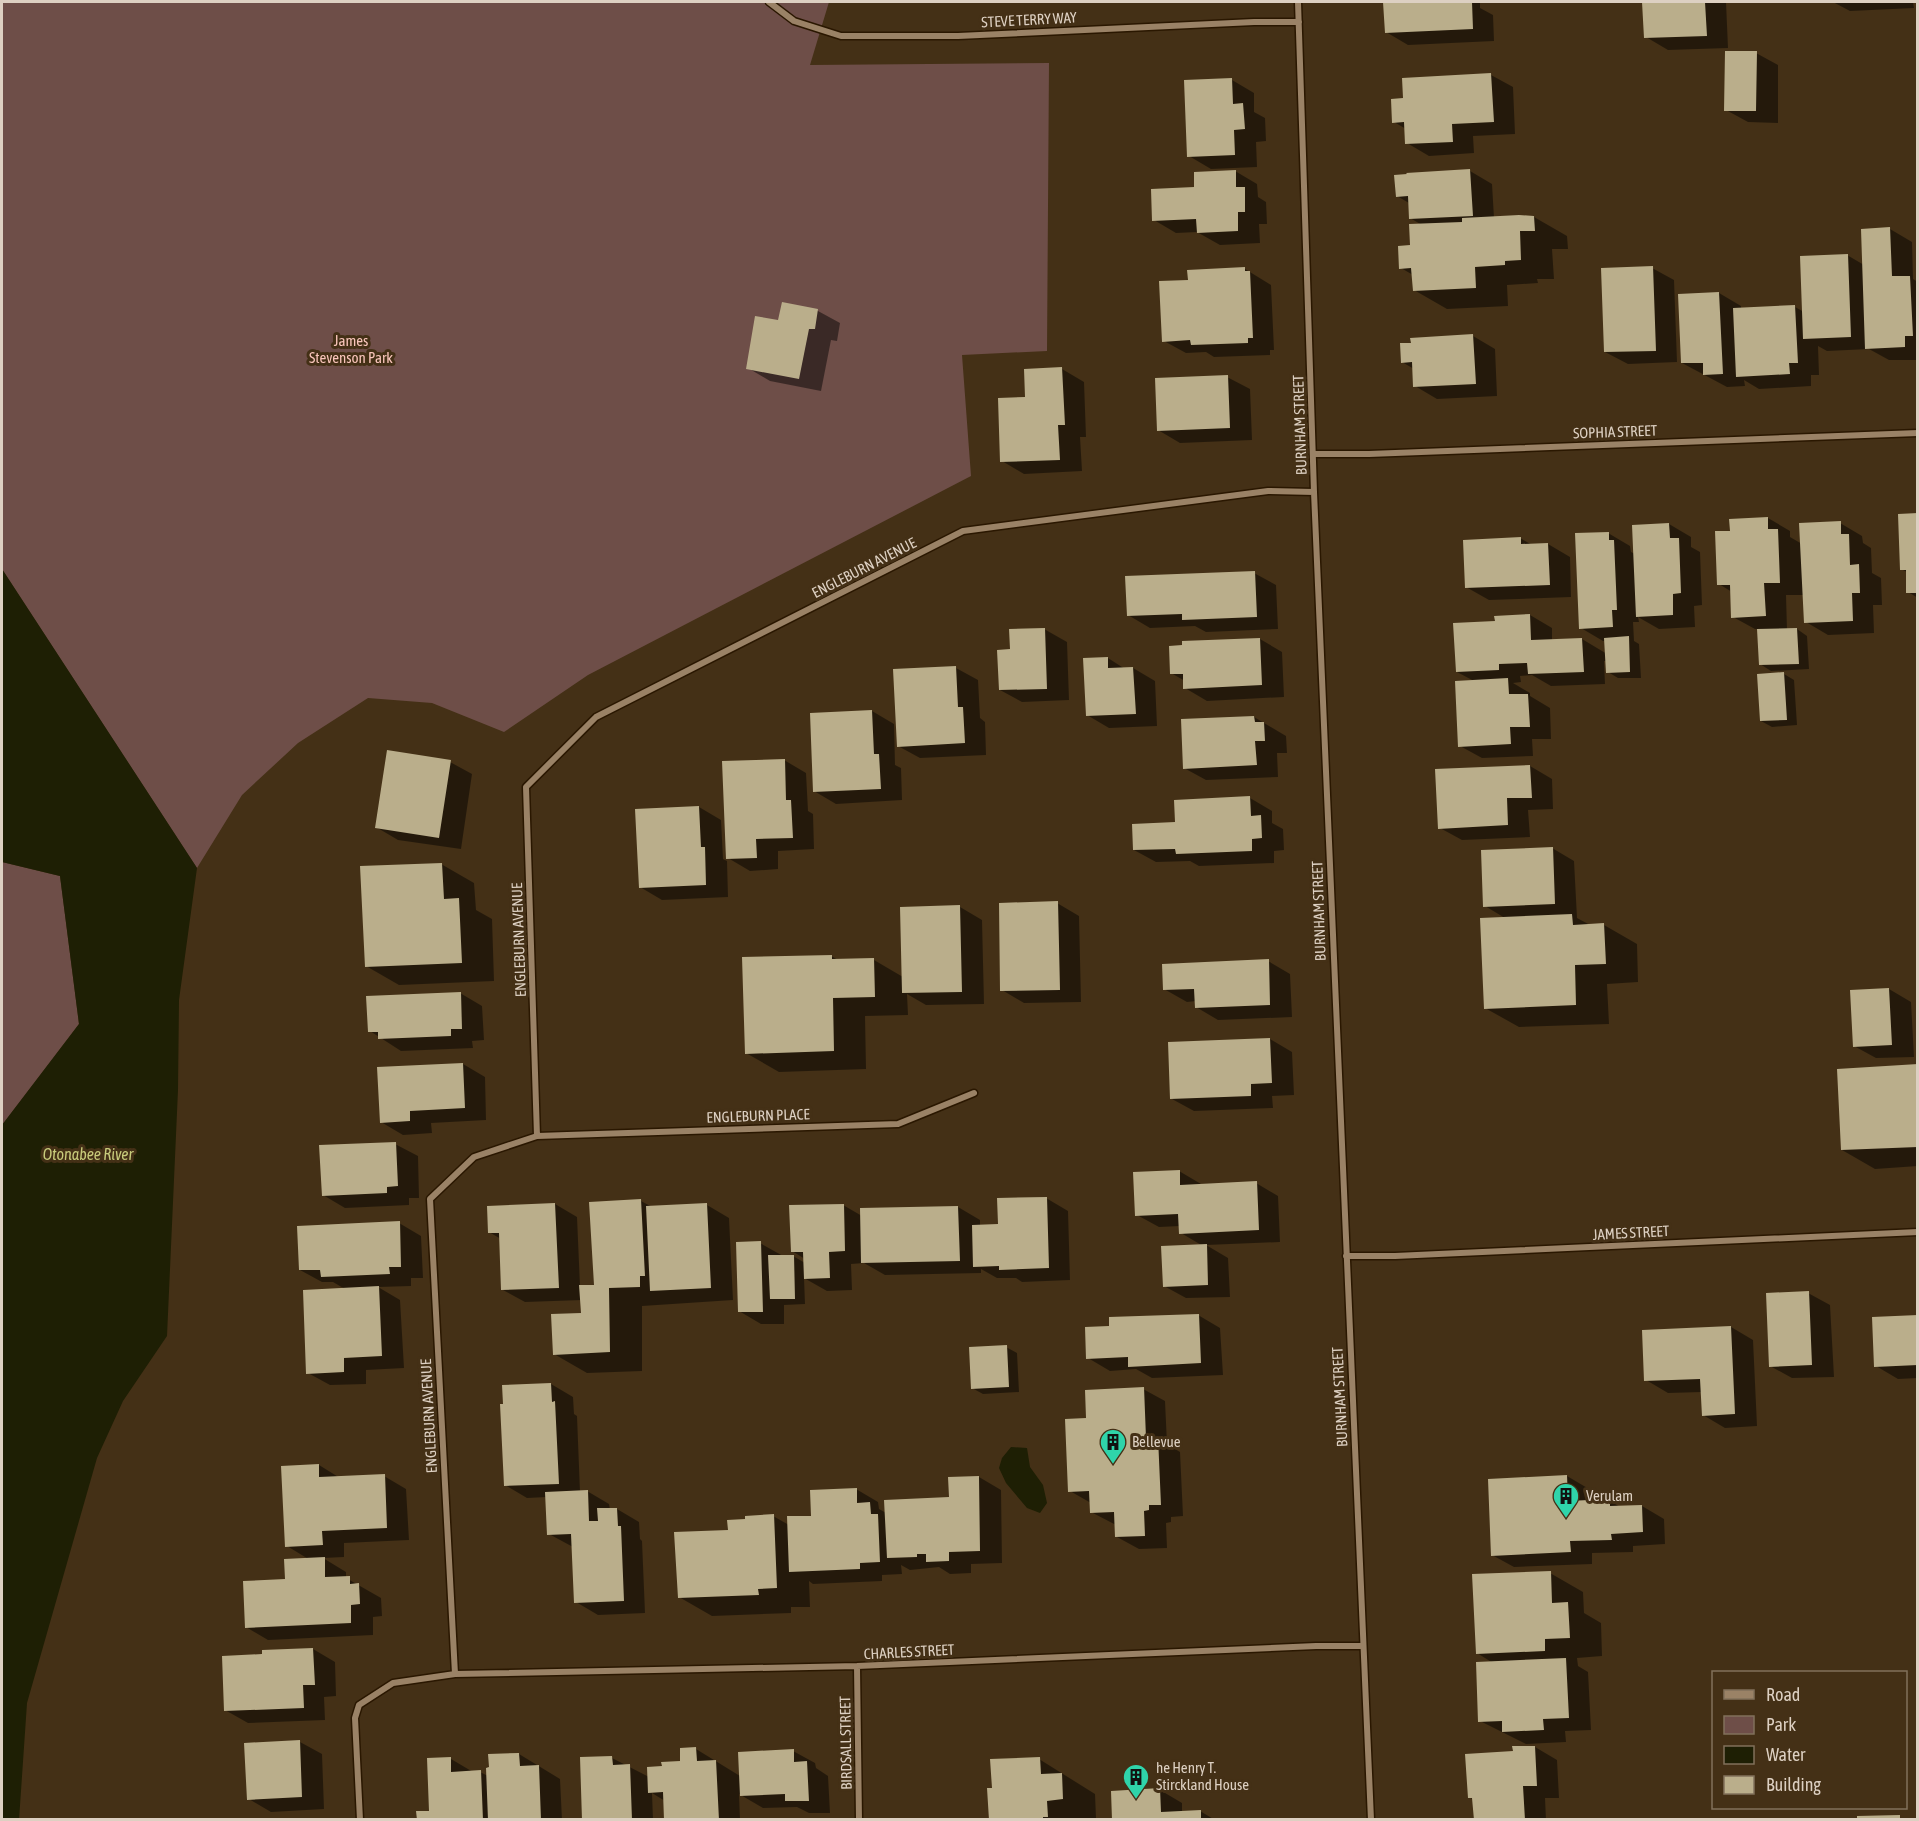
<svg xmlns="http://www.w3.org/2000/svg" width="1919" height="1821" viewBox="0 0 1919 1821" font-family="'Asap Condensed',sans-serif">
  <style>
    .green { fill: #6e4e48 }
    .water { fill: #1e1f04 }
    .shadow { fill: #0007 }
    .building { fill: #baae8b }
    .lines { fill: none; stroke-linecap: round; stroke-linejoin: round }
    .street-casing { stroke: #2a1700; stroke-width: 9 }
    .street { stroke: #9a8266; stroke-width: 6 }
    .labels { text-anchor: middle; stroke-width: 6; stroke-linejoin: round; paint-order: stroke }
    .street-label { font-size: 15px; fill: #ddd0c2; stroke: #443016 }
    .park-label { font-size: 15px; fill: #f9c5bb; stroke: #443016 }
    .poi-label { font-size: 15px; fill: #ddd0c2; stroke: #443016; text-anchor: start }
    .water-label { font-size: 16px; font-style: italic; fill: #c8cb7b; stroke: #443016 }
  </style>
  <rect width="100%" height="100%" fill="#443016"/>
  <path class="green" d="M2,2H829L810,65L1049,63L1047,351L962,355L971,476L588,675L504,732L432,703L368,698L298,743L242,795L197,868L2,569Z
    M2,862L60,876L79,1024L2,1125Z"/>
  <path class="water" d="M2,569L197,868L179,1000L178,1090L167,1336L123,1401L97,1458L27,1703L19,1820L2,1819V1125L79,1024L60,876L2,862Z
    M1011,1447L1027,1448L1030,1467L1043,1485L1047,1503L1040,1513L1027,1508L1006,1483L999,1468L1002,1458Z"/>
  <path class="shadow" d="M1385,2H1480V8L1493,15L1494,41L1408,45L1386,32Z
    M1644,2H1726L1728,48L1668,50L1646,37Z
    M1833,2H1913L1914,8L1850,11Z
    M1756,53L1778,65V123L1748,122L1726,110Z
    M1491,75L1513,87L1515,134L1473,136L1474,153L1429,156L1407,143L1406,129L1394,122L1405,100Z
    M1232,80L1254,93V112L1265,118L1266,141L1256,142L1257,167L1211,169L1189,156Z
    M1235,171L1257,184L1258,197L1266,202L1267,224H1259L1260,243L1220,245L1197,232L1176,233L1154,220L1196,188Z
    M1470,171L1492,184L1494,218L1534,217L1567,236L1568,249H1552L1554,279H1537L1538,283L1507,285L1508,306L1447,309L1414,290L1413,275L1401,268L1422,225L1410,218L1409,203L1397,196Z
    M1890,229L1912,242L1913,279L1918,282V360H1889L1869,349L1827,351L1818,346L1819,375H1811V386L1759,389L1744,380L1745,386L1727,387L1682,363L1719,293L1741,306V309L1795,307L1804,312L1847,255L1864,265Z
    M1652,268L1674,280L1677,362L1628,364L1605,352Z
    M1245,269L1271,285L1274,350H1270V355L1214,357L1206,352L1186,353L1164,341L1189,281Z
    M783,304L818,311L840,323L837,341L831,340L821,391L770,381L748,368L780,322Z
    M1473,336L1495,349L1497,396L1437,399L1415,386L1414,369L1402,362L1412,344Z
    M1062,369L1084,382L1086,437H1080L1082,471L1024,474L1002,461L1027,398Z
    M1227,377L1250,389L1252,440L1180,443L1158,430Z
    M1918,514V598L1908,592L1907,572L1901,569Z
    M1768,518L1790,531V537L1802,544L1840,523L1862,536L1863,543L1871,548L1872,573L1881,578L1882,605H1873L1874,633L1828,635L1806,622L1804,595H1786L1787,630L1797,629L1807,636L1809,669L1771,671L1760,664L1759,629H1755L1733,617L1732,592L1719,584L1731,532Z
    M1669,524L1691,537V547L1700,552L1702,605L1694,606L1695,627L1659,629L1638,617L1639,622H1633L1634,641L1639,644L1641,678H1618L1608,672L1607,661H1604L1605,684L1551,686L1532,675L1520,676L1521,682L1513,683L1530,693V696L1550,708L1551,739H1532L1533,756L1482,758L1460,746L1474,681L1457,672L1496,622L1530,615L1552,628V640L1582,639L1607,654L1606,641H1603L1581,628L1608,533L1630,546L1631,552L1635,554Z
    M1520,538L1532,545L1548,544L1570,557L1571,597L1489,600L1466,587Z
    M1254,573L1276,585L1278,629L1206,632L1195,626L1150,628L1128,615Z
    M1044,629L1067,642L1069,700L1022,702L1000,690L1012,651Z
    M1260,639L1282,652L1284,697L1207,701L1185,688V681L1171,673Z
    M1108,658L1125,669L1133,668L1155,681L1157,726L1109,728L1087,715Z
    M956,668L978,680L980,718L985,722L986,755L920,758L898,746Z
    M1784,674L1794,680L1797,725L1772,727L1761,721Z
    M872,711L894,724L895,765L901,768L902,800L836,804L814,791Z
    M1254,717L1286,736L1287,753H1277L1278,777L1206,780L1184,768Z
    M784,760L806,773L808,811L813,814L814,849L778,851V869L750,871L728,858Z
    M450,762L472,774L461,849L398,840L376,827Z
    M1530,766L1552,779L1553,809L1528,810L1530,837L1462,840L1440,828Z
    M1250,798L1272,811V823L1283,829L1284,850L1274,851V863L1199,866L1190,861L1156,862L1134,850Z
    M699,807L721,820L723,859L727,861L728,897L662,900L640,887Z
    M1552,848L1574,861L1577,918L1590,925H1604L1637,944L1638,982L1607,984L1609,1024L1519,1027L1485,1008L1505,918L1485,906Z
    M441,864L474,883L476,910L492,919L494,981L399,985L366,966Z
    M1057,903L1079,916L1081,1002L1024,1003L1002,990Z
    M960,907L982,920L984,1004L926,1005L907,994L908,1015L865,1016L866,1069L779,1072L746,1053L831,956L838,960H874L903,977Z
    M1268,961L1290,974L1292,1017L1218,1020L1196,1007V1001L1187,1002L1164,989Z
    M1889,989L1911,1002L1914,1057L1876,1058L1854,1046Z
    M460,993L482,1006L484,1040L472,1041L473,1048L401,1051L370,1031Z
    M1270,1039L1292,1052L1294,1095L1272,1096L1273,1108L1194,1111L1172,1099L1170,1043Z
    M463,1064L485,1077L486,1120L431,1123L432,1133L403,1135L381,1122Z
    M1918,1066V1166L1875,1169L1842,1150Z
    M395,1144L418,1156L419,1198H409V1205L345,1208L323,1195Z
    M1179,1171L1201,1184L1256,1183L1278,1196L1280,1242L1206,1245L1228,1258L1230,1297L1186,1298L1164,1286L1203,1246L1181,1233L1180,1226L1159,1227L1137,1215Z
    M1046,1198L1068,1211L1070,1280L1022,1282L1016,1278H997L981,1269V1273L885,1275L864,1263L851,1264L852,1290L827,1291L804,1278L805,1304L784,1305V1324H761L739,1311L760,1243L783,1256H793L805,1263V1259L792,1251L843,1205L862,1216L958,1207L980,1220V1226L999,1225Z
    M641,1201L652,1207L707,1205L729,1218L733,1300L642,1306V1371L587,1373L554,1354L582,1314V1300L525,1302L503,1290L501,1239L489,1232L555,1204L577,1217L580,1286H595Z
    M399,1223L421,1236L423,1278H411V1286L378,1287L400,1300L404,1368L366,1370V1384L330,1385L308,1373L345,1289L333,1282H322L300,1270Z
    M1808,1293L1830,1305L1834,1377L1792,1378L1770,1366Z
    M1198,1315L1220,1328L1223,1375L1152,1378L1136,1369L1110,1371L1088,1358L1111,1327Z
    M1918,1317V1378L1898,1379L1876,1366Z
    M1731,1327L1753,1340L1757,1426L1725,1428L1703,1415L1702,1392L1668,1393L1646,1380Z
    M1006,1347L1017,1353L1019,1392L983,1394L972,1388Z
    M551,1384L573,1397L574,1414L577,1416L580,1492L587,1491L609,1504L610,1510L617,1509L639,1522L640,1539L642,1541L645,1613L598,1615L576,1602L573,1547L549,1534L547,1497L527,1498L505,1485Z
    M1143,1389L1165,1401L1167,1444L1180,1452L1183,1516L1171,1517V1522L1166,1523L1167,1548L1139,1549L1117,1537L1116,1525L1091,1512V1503L1070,1491L1087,1420Z
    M319,1465L340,1478L384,1476L406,1489L409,1540L344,1543V1557L323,1558L346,1572V1578L381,1598L382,1616L373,1617V1635L268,1640L246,1627L287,1580L310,1560L287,1546Z
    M1567,1476L1589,1489L1590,1502L1610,1501L1620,1507L1642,1506L1664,1519L1665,1544L1633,1546V1552L1592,1553V1564L1514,1567L1492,1555Z
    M979,1477L1001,1490L1002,1563L971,1564V1573L950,1574L939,1567L910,1570L901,1565L902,1574L882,1575V1581L813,1584L809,1581L810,1607H791V1613L712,1616L679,1597L729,1531L773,1516L789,1525L812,1517L856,1489L878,1502L879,1509L886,1513L950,1499Z
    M1550,1573L1583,1592L1584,1613L1601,1623L1602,1656L1577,1658L1578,1666L1588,1672L1591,1730L1565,1731L1566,1742L1526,1744L1480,1721L1493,1663L1477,1653Z
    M313,1649L335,1662L336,1696L324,1697L325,1720L248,1723L225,1710L263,1655Z
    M300,1742L322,1754L324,1809L271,1812L249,1799Z
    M1535,1747L1557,1760L1559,1798H1545L1546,1820H1475L1474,1800L1469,1797L1514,1752Z
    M696,1749L740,1776L793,1751L815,1763L816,1768L828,1776L830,1813H809L797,1807L763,1808L739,1794L740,1820H665V1801L652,1793L653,1820H584L612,1758L649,1777L682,1763Z
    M519,1754L560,1779L562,1820H418L431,1812L451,1759L473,1772H480L488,1776Z
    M1039,1759L1095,1794L1096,1818L1079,1820H990Z
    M1160,1790L1182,1803V1812L1200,1811L1215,1820H1114Z"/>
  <path class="building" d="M1383,2H1472L1473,29L1385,33Z
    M1642,2H1705L1707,36L1644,38Z
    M1725,51H1757L1756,111H1724Z
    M1491,73L1494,122L1452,124L1453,142L1405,144L1404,122L1392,123L1391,99L1403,98L1402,78Z
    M1232,78L1233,104L1243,103L1245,129L1234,130L1235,155L1187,157L1184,80Z
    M1470,169L1473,216L1409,219L1408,196L1396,197L1394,175L1407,174L1406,173Z
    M1236,170V187H1245V212H1238V231L1197,233L1196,219L1152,221L1151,189L1194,187V172Z
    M1519,215L1534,216L1535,231H1520L1521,260L1505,261V265L1475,267L1476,288L1413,291L1411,268L1399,269L1398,246L1410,245L1409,224L1462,222V218Z
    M1890,227L1892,276H1910L1913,336H1905V347L1865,349L1861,229Z
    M1848,254L1851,337L1803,339L1800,256Z
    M1653,266L1656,351L1604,352L1601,268Z
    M1245,267V271H1250L1253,338H1248V343L1191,345L1190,340L1162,342L1159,281L1188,280L1187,270Z
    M1719,292L1723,374L1703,375V363H1681L1678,294Z
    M782,302L818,309L815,329H809L799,379L746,369L755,316L778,320Z
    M1795,305L1798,363H1789L1790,374L1736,377L1733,308Z
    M1473,334L1476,384L1413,387L1412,362L1401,363L1400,343H1411L1410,338Z
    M1062,367L1065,425H1058L1060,460L1000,462L998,398L1025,397L1024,369Z
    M1228,375L1230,428L1157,431L1155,378Z
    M1918,513V593H1906V570H1900L1898,514Z
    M1768,517V529H1778L1780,583H1764L1766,616L1731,618L1730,585H1717L1715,531H1730L1729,519Z
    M1841,521V534H1849L1850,565L1859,564L1860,593H1852L1853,621L1804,623L1799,523Z
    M1669,523L1670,538H1679L1681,593L1673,594V615L1636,617L1632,525Z
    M1609,532V540H1614L1617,610H1612L1613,627L1579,629L1575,533Z
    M1521,537V544L1548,543L1550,585L1465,588L1463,540Z
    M1255,571L1257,617L1182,620V614L1127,616L1125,576Z
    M1530,614L1531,640L1582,638L1584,672L1528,674L1527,663L1499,664V670L1456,672L1453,623L1495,621L1494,616Z
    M1045,628L1047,689L999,690L997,650L1010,649L1009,629Z
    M1797,628L1799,664L1759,665L1757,629Z
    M1629,636L1630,672L1606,673L1604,638Z
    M1260,638L1262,685L1183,689V674H1170L1169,646L1182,645V641Z
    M1108,657V668L1133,667L1136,714L1086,716L1083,658Z
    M956,666L958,707H963L965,743L897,747L893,669Z
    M1784,672L1787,720L1760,721L1757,674Z
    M1508,678L1509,694H1528L1530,727H1510L1511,744L1458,747L1455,681Z
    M872,710L874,754H879L881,789L813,792L810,713Z
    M1254,716L1255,722H1264L1265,741H1255L1257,765L1183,769L1181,719Z
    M387,750L451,760L439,838L375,828Z
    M785,759L786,800H791L793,838L756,839L757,858L726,859L722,761Z
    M1530,765L1532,798H1507L1508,825L1438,829L1435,769Z
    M1250,796L1251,816L1261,815L1262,838L1252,839V851L1176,854L1175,849L1133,850L1132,824L1175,822L1174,800Z
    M699,806L701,847H705L706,885L639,888L635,809Z
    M1553,847L1555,904L1483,907L1481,850Z
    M442,863L444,899L459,898L462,963L365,967L360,866Z
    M1058,901L1060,990L1000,991L999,903Z
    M960,905L962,992L902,993L900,907Z
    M1572,914L1573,925L1604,923L1606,964L1575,965L1576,1005L1484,1009L1480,918Z
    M832,955V959L874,958L875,997L833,998L834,1051L745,1054L742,957Z
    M1269,959L1270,1005L1195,1008L1194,989L1163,990L1162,964Z
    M1889,988L1892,1045L1853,1047L1850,990Z
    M461,992L462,1029H451V1036L378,1039V1032H368L366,996Z
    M1270,1038L1272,1083L1251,1084V1096L1170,1099L1168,1042Z
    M463,1063L465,1108L410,1111V1121L380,1123L377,1067Z
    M1918,1064V1147L1841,1150L1837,1069Z
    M396,1142L398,1186L387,1187V1193L322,1196L319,1145Z
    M1180,1170V1185L1257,1181L1259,1230L1179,1234L1178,1214L1135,1216L1133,1172Z
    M1047,1197L1049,1268L999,1270V1266L973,1267L972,1225L998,1224L997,1198Z
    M641,1199L645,1276H640V1287L609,1288L610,1352L553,1355L551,1314L581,1313L579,1285H594L589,1202Z
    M555,1203L559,1288L501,1290L499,1233H488L487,1206Z
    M707,1203L711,1288L650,1291L646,1206Z
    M844,1204L845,1251L829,1252L830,1278L804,1279L803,1252H791L789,1205Z
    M958,1206L960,1261L861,1263L860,1208Z
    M400,1221L401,1267H389L390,1274L321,1277L320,1270H299L297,1226Z
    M761,1241L763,1312H738L736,1242Z
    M1207,1244L1208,1285L1163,1287L1161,1246Z
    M768,1255H794L795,1299H770Z
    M379,1286L382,1356L344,1358V1372L306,1374L303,1290Z
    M1809,1291L1812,1365L1769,1367L1766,1293Z
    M1199,1314L1201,1363L1128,1367V1357L1086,1359L1085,1327L1109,1326V1317Z
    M1918,1315V1365L1874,1367L1872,1317Z
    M1731,1326L1735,1414L1702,1416L1700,1379L1644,1381L1642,1330Z
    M1007,1345L1009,1387L971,1389L969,1347Z
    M551,1383L552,1402L555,1401L559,1484L504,1486L500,1404H503L502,1385Z
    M1144,1387L1146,1438L1158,1437L1161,1505H1149V1510L1144,1511L1145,1536L1115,1537L1114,1512L1090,1513L1089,1491L1068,1492L1065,1419L1086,1418L1085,1390Z
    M319,1464V1477L385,1474L387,1528L322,1531L323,1545L285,1547L281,1466Z
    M1567,1475L1568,1501L1610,1499V1506L1642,1505L1643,1532L1611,1534L1612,1540L1570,1541L1571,1552L1491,1556L1488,1479Z
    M979,1476L980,1551L949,1552V1561L926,1562V1554H917V1557L887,1558L884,1500L949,1497L948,1477Z
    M857,1488V1503L870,1502L871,1514H878L880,1562L860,1563V1569L789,1572L787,1516H811L810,1490Z
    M588,1490L589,1521H598L597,1508H617L618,1526H621L624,1601L574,1603L571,1534L547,1535L545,1492Z
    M774,1514L777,1588L758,1589L759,1595L678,1598L674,1532L728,1530L727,1520L745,1519V1516Z
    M325,1557V1577L350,1576V1584L359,1583L360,1604L351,1605V1623L245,1628L243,1581L285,1579L284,1559Z
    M1551,1571L1552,1603L1568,1602L1570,1638L1545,1639V1651L1476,1654L1472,1574Z
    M313,1648L315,1685H303L304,1708L224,1711L222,1656L262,1654V1650Z
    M1566,1658L1569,1718L1543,1719L1544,1730L1502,1732V1721L1478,1722L1476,1662Z
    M300,1740L302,1797L247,1800L244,1743Z
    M1512,1746H1535L1537,1786H1523L1525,1820H1474L1472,1798H1468L1465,1754L1513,1751Z
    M696,1747L697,1761L716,1760L719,1820H664L663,1792L648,1793L647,1767L662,1766L661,1762L680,1761V1748Z
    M794,1749V1762L807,1761L809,1801H785V1794L740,1796L738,1752Z
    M519,1753L520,1766L539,1765L541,1820H488L486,1768L489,1767L488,1754Z
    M612,1756L613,1765L630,1764L632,1820H582L580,1757Z
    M451,1757V1772L481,1770L483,1820H417L416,1811H429L427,1758Z
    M1040,1757L1041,1774L1062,1773L1063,1799L1047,1801L1048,1817H1043V1820H989L987,1788H992L990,1759Z
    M1160,1788L1161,1812L1201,1810V1820H1112L1111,1791Z
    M1900,1815V1820H1857V1816Z"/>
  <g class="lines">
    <g class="street-casing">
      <path id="street" d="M769,2L794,21L841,36H958L1254,22H1299
        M1298,2L1314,492L1371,1820
        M1313,454H1369L1918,433
        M537,1136L898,1124L974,1093
        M1346,1256H1395L1918,1232
        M857,1666L859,1820
        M455,1674L857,1666L1316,1646H1363
        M360,1820L355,1718L359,1705L393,1683L455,1674L430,1199L474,1157L537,1136L526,787L596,717L963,531L1268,491L1314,492"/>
    </g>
    <use href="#street" class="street"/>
  </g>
  <defs>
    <g id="building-pin" transform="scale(1.35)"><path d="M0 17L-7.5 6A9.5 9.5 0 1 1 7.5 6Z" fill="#2fd4aa" stroke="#443016"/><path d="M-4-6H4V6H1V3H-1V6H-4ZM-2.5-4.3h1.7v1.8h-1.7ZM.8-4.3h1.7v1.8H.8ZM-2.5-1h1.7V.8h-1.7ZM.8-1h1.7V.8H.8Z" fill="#111"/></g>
  </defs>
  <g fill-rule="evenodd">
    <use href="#building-pin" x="1113" y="1442"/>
    <use href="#building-pin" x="1566" y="1496"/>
    <use href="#building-pin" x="1136" y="1777"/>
  </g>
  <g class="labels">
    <g class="street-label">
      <text transform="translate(1029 20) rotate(-3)" y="5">STEVE TERRY WAY</text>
      <text transform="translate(1300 425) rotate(-92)" y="5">BURNHAM STREET</text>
      <text transform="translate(1615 432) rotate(-2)" y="5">SOPHIA STREET</text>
      <text transform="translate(864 568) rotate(-27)" y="5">ENGLEBURN AVENUE</text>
      <text transform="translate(1319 911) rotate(-92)" y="5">BURNHAM STREET</text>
      <text transform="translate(519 940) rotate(-92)" y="5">ENGLEBURN AVENUE</text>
      <text transform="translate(758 1116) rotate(-2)" y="5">ENGLEBURN PLACE</text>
      <text transform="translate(1631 1233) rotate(-3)" y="5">JAMES STREET</text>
      <text transform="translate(1340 1397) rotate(-93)" y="5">BURNHAM STREET</text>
      <text transform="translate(429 1416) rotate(-93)" y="5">ENGLEBURN AVENUE</text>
      <text transform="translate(909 1652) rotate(-3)" y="5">CHARLES STREET</text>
      <text transform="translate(846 1743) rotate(-91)" y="5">BIRDSALL STREET</text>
    </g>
    <g class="park-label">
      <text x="351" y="346">James<tspan x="351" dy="17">Stevenson Park</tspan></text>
    </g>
    <g class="poi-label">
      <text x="1132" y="1447">Bellevue</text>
      <text x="1586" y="1501">Verulam</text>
      <text x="1156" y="1773">he Henry T.<tspan x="1156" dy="17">Stirckland House</tspan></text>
    </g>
    <g class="water-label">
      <text x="88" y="1160">Otonabee River</text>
    </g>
  </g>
  <rect width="1919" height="1821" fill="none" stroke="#ddd0c2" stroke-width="6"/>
  <rect x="1712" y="1671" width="195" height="138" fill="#443016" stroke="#81705b" stroke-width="1.5"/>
  <rect x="1724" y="1690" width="30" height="9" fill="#9a8266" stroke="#81705b" stroke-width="1.5"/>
  <text x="1766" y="1701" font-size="18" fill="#ddd0c2">Road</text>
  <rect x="1724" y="1716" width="30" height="18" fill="#6e4e48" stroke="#81705b" stroke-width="1.5"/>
  <text x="1766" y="1731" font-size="18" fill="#ddd0c2">Park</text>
  <rect x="1724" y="1746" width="30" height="18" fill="#1e1f04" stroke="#81705b" stroke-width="1.5"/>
  <text x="1766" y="1761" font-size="18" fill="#ddd0c2">Water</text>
  <rect x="1724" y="1776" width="30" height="18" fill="#baae8b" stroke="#81705b" stroke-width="1.5"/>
  <text x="1766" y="1791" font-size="18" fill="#ddd0c2">Building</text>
</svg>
